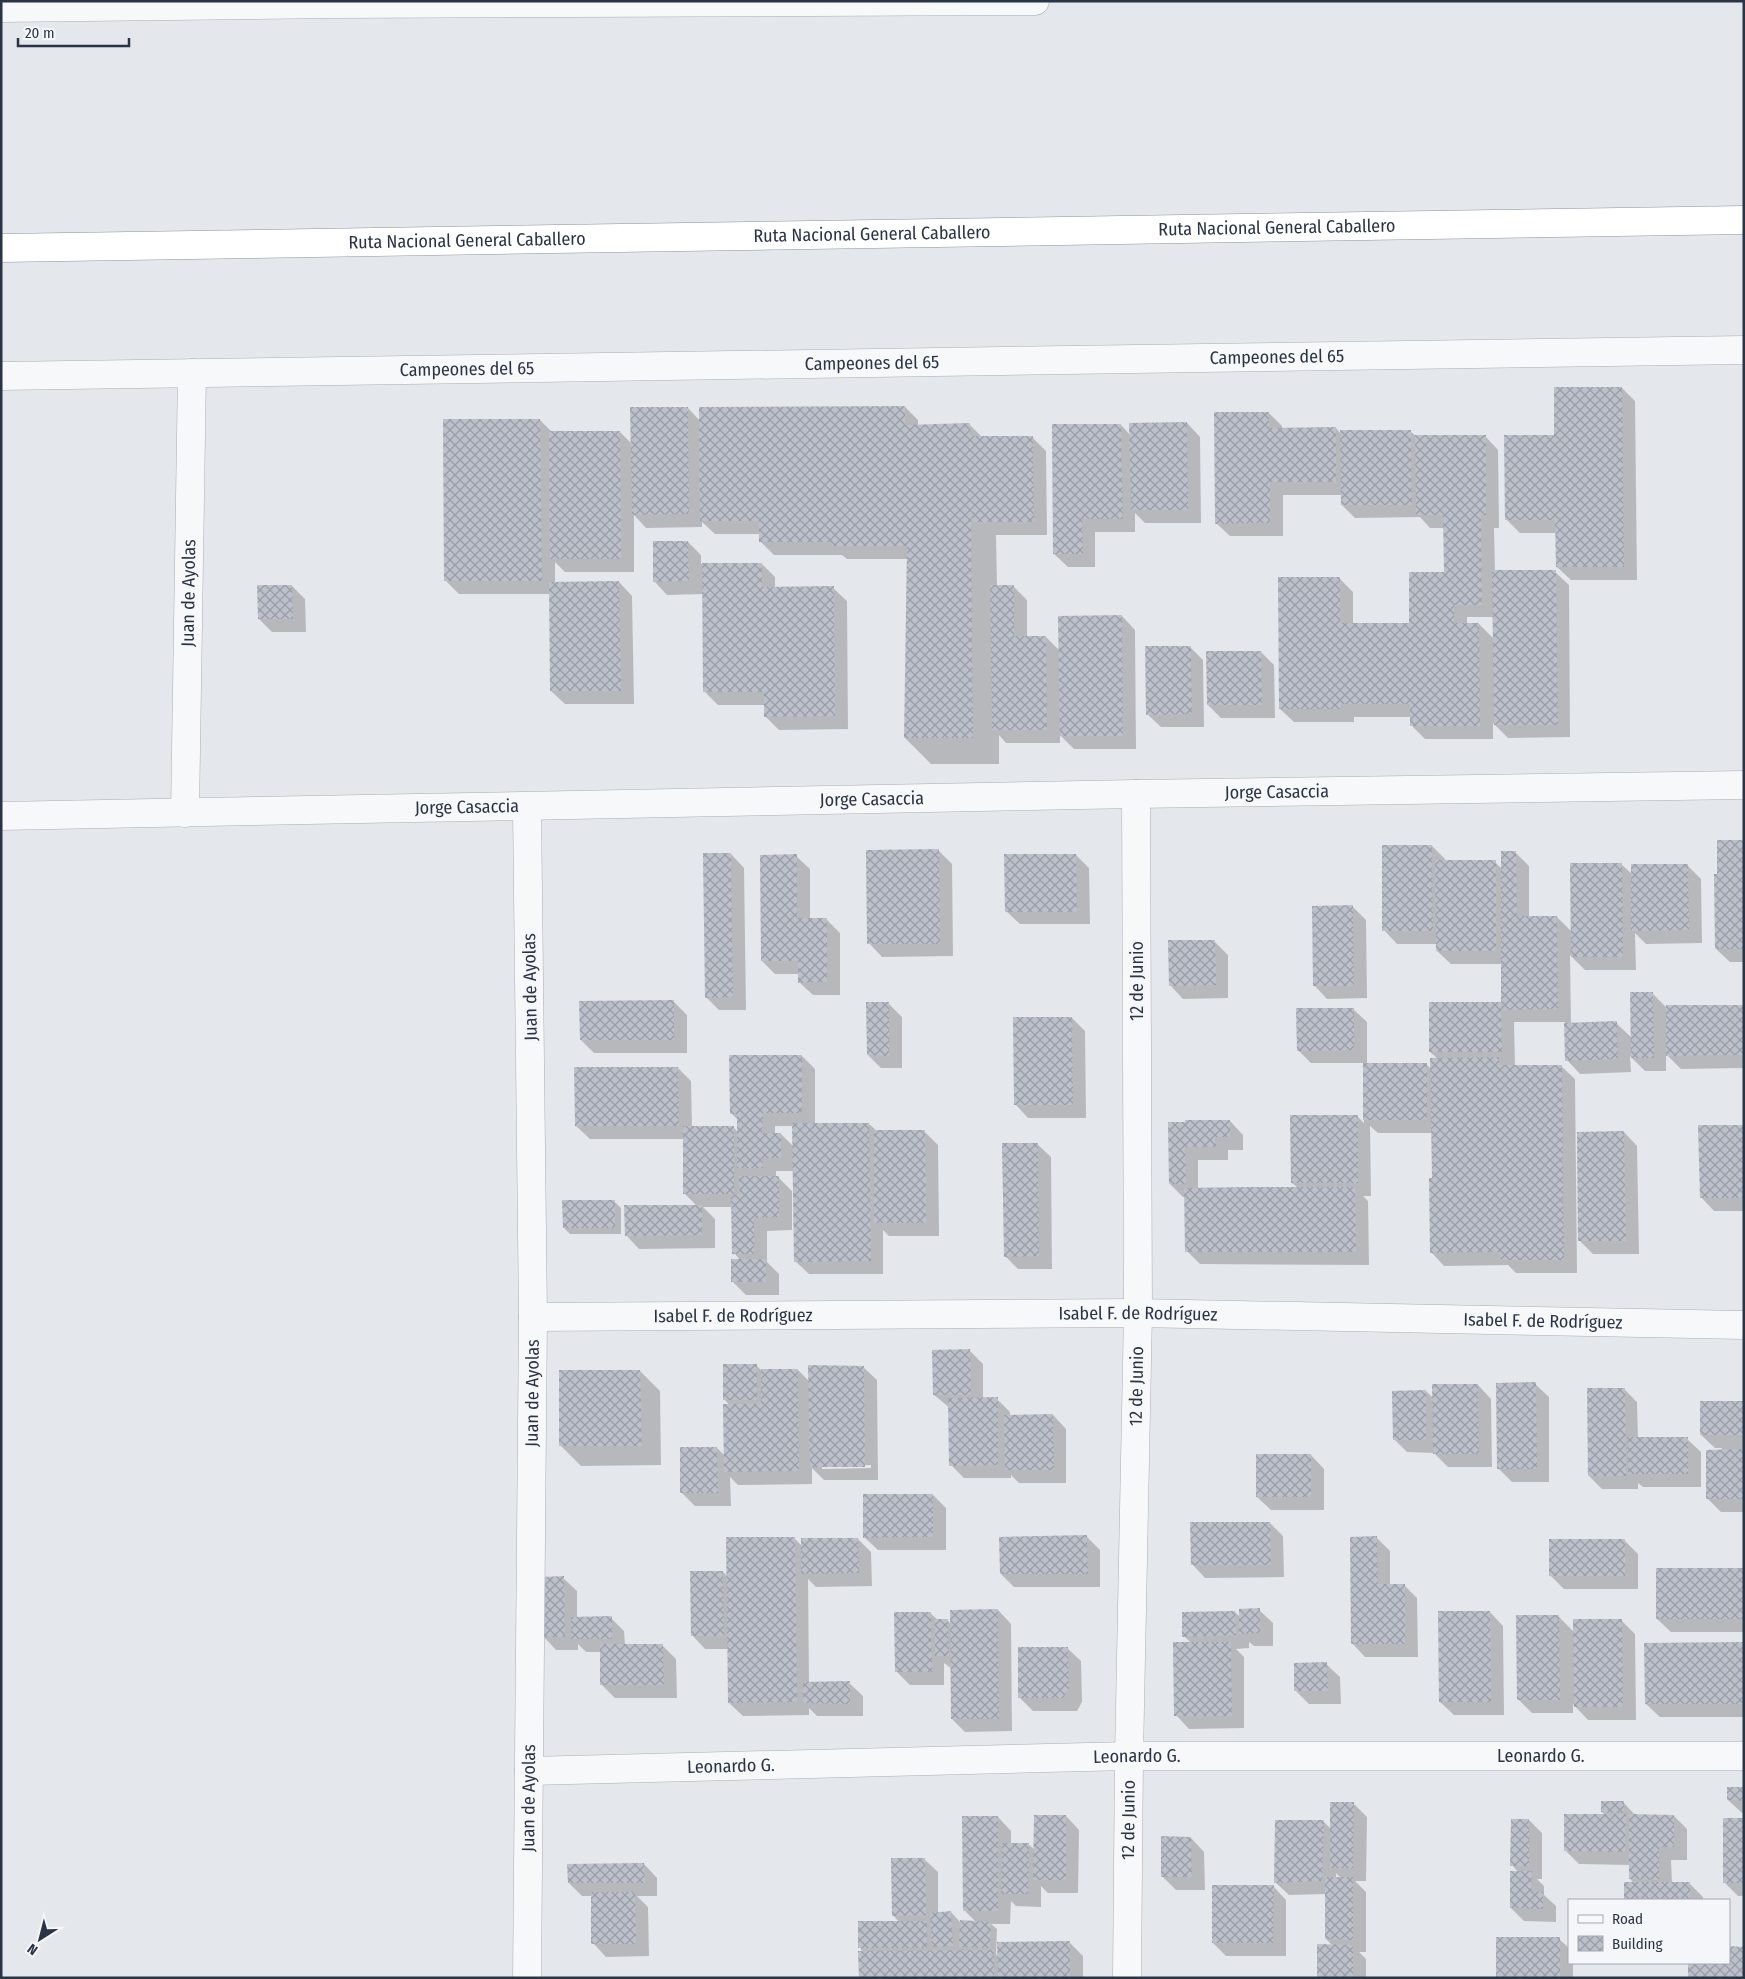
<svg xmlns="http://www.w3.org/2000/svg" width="1745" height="1979" viewBox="0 0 1745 1979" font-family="'Fira Sans Condensed',sans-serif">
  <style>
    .shadow { fill: #0003; fill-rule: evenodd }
    .building { fill: url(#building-cross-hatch) }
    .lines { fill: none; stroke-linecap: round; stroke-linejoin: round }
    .minor-casing { stroke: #a9aeb7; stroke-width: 29 }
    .tertiary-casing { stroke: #a9aeb7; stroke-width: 29 }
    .trunk-casing { stroke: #8b94a3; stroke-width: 29 }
    .minor { stroke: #f7f8fa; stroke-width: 28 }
    .tertiary { stroke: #f7f8fa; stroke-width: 28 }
    .trunk { stroke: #fff; stroke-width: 28 }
    .labels { text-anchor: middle; stroke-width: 4; stroke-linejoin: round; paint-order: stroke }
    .street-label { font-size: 18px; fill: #2b3445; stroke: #f4f6f9 }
  </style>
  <defs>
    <pattern id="building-cross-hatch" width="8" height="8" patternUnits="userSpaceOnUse" patternTransform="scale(1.25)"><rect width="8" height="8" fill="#bbc0ca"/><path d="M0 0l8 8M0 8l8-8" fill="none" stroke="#989da6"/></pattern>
  </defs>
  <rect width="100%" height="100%" fill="#e4e7ec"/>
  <path class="shadow" d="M1622,388L1635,401L1637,580H1571L1557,567V533H1520L1506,519L1555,436Z
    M905,407L918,420V426L969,424L983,438L1032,437L1046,451L1047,535H996L997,586H1013L1027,600V637H1046L1060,651L1122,616L1135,630L1136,749H1074L1060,735V743H1006L999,735V764H931L905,738L908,559H847L842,555H774L761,542L760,534H715L702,522V527L646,528L634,515V572H565L555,562V583L619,582L632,596L634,704H565L551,691L550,594H459L445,580L540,420L552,432H620L632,444L688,408L700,421Z
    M1269,413L1282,426V429L1336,428L1341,434L1411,432L1416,436H1485L1498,450L1499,528H1494L1495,572H1555L1569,585L1570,737L1508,738L1493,723V739H1425L1412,726L1411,717H1354V722H1294L1280,709L1339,578L1353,592V624H1410L1446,574L1445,528H1430L1420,517L1355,518L1342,505V495H1283V536H1230L1216,523ZM1467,617H1494V639L1479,624H1467Z
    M1187,423L1200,437L1201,523H1145L1135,513V532H1095V567H1068L1054,554L1121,425L1131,436Z
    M688,542L701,555V564H762L775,577V588H833L847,601L848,729L779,730L765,716V705H718L705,692L704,594L667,595L654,581Z
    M292,586L305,599L306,632H272L259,619Z
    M1190,647L1203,660L1204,727H1161L1147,714Z
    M1261,652L1274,665L1275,718H1221L1208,705Z
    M1744,842V962H1730L1716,949L1719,875Z
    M1432,846L1445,859V862H1495L1502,869L1515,852L1529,866V917H1557L1572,932L1621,864L1632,874L1687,865L1701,879L1702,943L1646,944L1635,933L1636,970H1585L1570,955L1571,1024L1616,1023L1632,1038L1653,994L1666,1007L1744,1006V1068L1681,1069L1666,1054V1071H1645L1630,1056L1631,1072L1580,1074L1567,1060L1565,1022H1514L1515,1066H1561L1575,1079L1577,1273H1516L1508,1265L1444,1266L1431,1252L1433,1133H1378L1370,1126L1371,1196H1363L1368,1201L1369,1265L1200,1264L1187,1251L1186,1197H1183L1170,1184V1123L1230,1121L1243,1135V1150H1228V1160H1198V1189L1298,1188L1292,1183L1357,1116L1364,1123V1063H1311L1298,1050L1353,1009L1367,1022V1064H1426L1432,1070L1438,1059L1430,1052L1502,1003V964H1451L1437,951V944H1397L1384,930Z
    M939,851L952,864L953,956L882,957L869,943Z
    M731,854L744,868L746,1010H719L706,997Z
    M1076,855L1089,868L1090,924H1020L1006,911Z
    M796,856L810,869V919H826L840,933V995H813L799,982V974H775L762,961Z
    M1353,907L1366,920L1367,998L1327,999L1314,985Z
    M1214,941L1228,955V998L1183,999L1170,985Z
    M674,1002L687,1015V1053H594L581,1040Z
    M888,1003L902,1017V1068H881L868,1055Z
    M1072,1018L1085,1031L1086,1118H1028L1015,1104Z
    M802,1056L815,1069V1124H869L877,1131H924L938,1145L939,1236H889L883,1230V1274H809L795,1261L794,1171H776V1177H778L792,1191V1230L767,1231V1262L779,1274V1295H746L732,1281L741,1261L734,1253L733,1207H703L715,1219V1248L639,1249L626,1235L697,1206L685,1194L684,1139H590L576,1126L678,1068L691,1081L692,1127H733L738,1132V1120L731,1113ZM775,1126H794V1147L781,1134H775Z
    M1744,1126V1211H1714L1701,1197Z
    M1624,1132L1637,1146L1639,1254H1593L1580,1241Z
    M1037,1144L1051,1157L1052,1269H1018L1005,1256Z
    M614,1201L621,1208V1234H570L564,1228Z
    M970,1351L983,1364V1399H997L1010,1412V1416L1053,1415L1066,1429V1483H1019L1011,1475V1478H964L951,1465L950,1408L934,1395Z
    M756,1365L761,1370H798L810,1382L863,1367L877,1380L878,1480H824L812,1468V1484L738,1485L730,1477L731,1506H695L681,1492L717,1448L725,1456L730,1406L725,1400ZM871,1465V1468L822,1469V1466Z
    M640,1371L660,1391L661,1465L581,1466L561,1446Z
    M1535,1384L1549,1397V1482H1512L1498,1468Z
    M1478,1385L1491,1399L1492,1467H1448L1434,1453L1407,1452L1394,1439L1426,1391L1434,1399Z
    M1624,1389L1637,1402L1638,1439H1687L1701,1452V1487H1643L1638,1483V1489H1602L1589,1476Z
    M1744,1402V1512H1721L1708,1499L1722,1448H1715L1701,1435Z
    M1311,1455L1324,1469V1510H1271L1257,1497Z
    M933,1495L946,1508V1550H878L864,1537Z
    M1270,1523L1283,1536L1284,1577L1205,1578L1192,1564Z
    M1087,1537L1100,1550V1587H1014L1001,1574Z
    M794,1538L802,1546L858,1539L871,1552L872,1586L816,1587L808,1579L809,1683H849L863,1696V1716H817L809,1708V1715L743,1716L729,1703L728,1649H705L692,1635L723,1572L727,1576Z
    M1377,1538L1390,1551V1585H1404L1417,1598L1418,1657H1365L1352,1643Z
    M1624,1540L1638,1554V1589H1564L1550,1575Z
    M1744,1569V1632H1671L1657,1619Z
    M563,1578L577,1591V1618H611L624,1631L625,1645H662L676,1659L677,1698H615L601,1684V1652H586L578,1644V1650H556L543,1636Z
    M998,1610L1011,1624L1012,1731L965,1732L952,1719V1669L944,1663V1685H910L896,1671L930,1613L938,1620L948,1621L951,1624Z
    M1259,1610L1273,1623V1646H1254L1249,1642V1648L1236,1649L1244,1657V1728L1189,1729L1176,1715L1191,1643L1184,1636L1235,1612L1240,1617Z
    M1490,1612L1503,1626L1504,1715H1454L1440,1702Z
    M1558,1616L1574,1632L1621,1620L1635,1634L1636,1720H1588L1573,1704V1713H1532L1519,1700Z
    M1744,1644V1717H1660L1646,1704Z
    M1067,1648L1081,1661L1082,1702L1077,1711H1033L1020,1698Z
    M1326,1664L1340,1677L1341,1704H1309L1296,1691Z
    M1744,1788V1813H1742L1728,1800Z
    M1623,1802L1636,1816H1674L1687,1829V1860H1671L1672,1883H1689L1703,1897V1900H1626V1883H1634L1630,1879V1865L1579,1864L1565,1850L1606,1815L1602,1812Z
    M1353,1803L1367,1817L1366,1881H1355L1366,1892V1952H1359L1366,1959V1978H1319L1333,1946L1326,1939V1894L1289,1895L1275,1882L1323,1821L1331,1829ZM1336,1873L1342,1879H1336Z
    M1066,1816L1079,1830L1078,1893H1048L1041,1886V1907L1016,1906L1011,1901L1010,1924H991L997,1929L996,1954L999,1957L1069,1942L1083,1956V1978H860L863,1952L860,1948L900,1923L893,1915L924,1859L938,1872V1913L951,1912L960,1922H976L964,1910L998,1817L1011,1831V1844H1028L1035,1850Z
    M1529,1820L1542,1833V1879H1537L1544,1886V1895L1556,1906V1922L1524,1921L1511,1908L1519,1873L1512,1865Z
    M1744,1820V1896H1738L1724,1882Z
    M1191,1838L1204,1852L1205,1890H1176L1163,1877Z
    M644,1864L657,1878V1896H637L648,1907L649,1956L606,1957L593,1943L592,1896H582L569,1883Z
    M1273,1886L1286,1900V1956H1226L1213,1943Z
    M1559,1939L1569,1948V1963H1573V1978H1497Z
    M1729,1948H1744V1978H1690V1963H1729Z"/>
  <path class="building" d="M1554,387H1622L1624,567H1556L1555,520H1505L1504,435H1554Z
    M905,406V425L970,423V436H1033L1034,522H972L971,508L973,738H904L907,546H832L831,542H759V521H700L699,407Z
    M630,407H688L689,514L632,515Z
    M1214,412H1269V428L1336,427V482H1270V523L1215,524Z
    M443,419H540L542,581H444Z
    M1187,422L1188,510H1131L1129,423Z
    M1052,424H1121L1123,519H1082L1083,554H1053Z
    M1340,430H1411L1412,505H1341Z
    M549,431H620L621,559H550Z
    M1415,435H1486V515H1481L1482,605H1454V623H1479L1480,726H1410V704H1341V709H1279L1278,577H1340V623H1409V572H1444L1443,515H1416Z
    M653,541H688L689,581L653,582Z
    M702,563H762V587L834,586L835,716L764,717V692H703Z
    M1492,570H1556L1558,725H1494Z
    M619,581L621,691H550L549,582Z
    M257,585H292L293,619H258Z
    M990,585H1014V636H1046L1047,730H992Z
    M1122,615L1123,736H1060L1058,616Z
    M1145,646H1191L1192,714L1146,715Z
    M1206,651H1261L1262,705H1207Z
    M1717,840H1744V949H1715L1714,874H1717Z
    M1382,845H1432L1433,931H1382Z
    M939,849L940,944H867L866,850Z
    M1501,851H1516L1517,916H1557L1558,1009L1501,1010L1502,1052H1429V1002H1501Z
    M703,853H731L733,997L705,998Z
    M797,854V918H827V982L798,983V961H761L760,855Z
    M1004,854H1076L1077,912H1005Z
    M1435,860H1496V951H1436Z
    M1570,863H1622L1623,957H1571Z
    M1631,864H1688L1689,930L1631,931Z
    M1353,905L1354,986H1313L1312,906Z
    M1168,940H1215L1216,985L1169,986Z
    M1630,992H1653L1654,1058H1631Z
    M674,1000V1040H580L579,1001Z
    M866,1002H889V1056L867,1055Z
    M1666,1005H1744V1055L1666,1056Z
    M1296,1008H1354V1050L1297,1051Z
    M1013,1017H1072L1073,1105H1014Z
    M1617,1021L1618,1059L1565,1061L1564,1023Z
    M729,1055H802V1113H763L762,1133H781V1158H763V1168H737V1114H730Z
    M1499,1057V1065H1562L1564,1260H1501L1500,1252L1430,1253L1429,1178H1432L1430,1058Z
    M1363,1063H1427V1120H1363Z
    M574,1067H678L679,1126H575Z
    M1290,1115H1358V1183H1291Z
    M1185,1120H1230V1137H1215L1216,1147H1185L1186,1184H1169L1168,1122H1185Z
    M792,1123H869L871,1261L794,1262Z
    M1698,1125H1744V1198H1700Z
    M683,1126H734V1194H683Z
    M874,1130H925L926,1223H874Z
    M1624,1131L1626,1241H1578L1577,1132Z
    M1002,1143H1038L1039,1256L1004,1257Z
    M739,1176H779V1217L754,1218V1254H732L731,1195L740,1194Z
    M1248,1187H1355L1356,1252H1185L1184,1188Z
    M562,1200H615V1228H563Z
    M624,1205H702V1235L625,1236Z
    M731,1259H766V1282H731Z
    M970,1349L971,1395H933L932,1350Z
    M723,1364H757V1400H723Z
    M808,1365L864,1366L865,1467H810Z
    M761,1369H798L799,1471L724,1472L723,1404H761Z
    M559,1370H640L642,1446H559Z
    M1536,1382L1537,1469H1497L1496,1383Z
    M1432,1384H1478L1479,1454H1433Z
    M1587,1388H1625L1626,1476H1588Z
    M1426,1390V1440H1393L1392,1391Z
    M998,1397V1465L949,1466L948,1398Z
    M1700,1401H1744V1435H1700Z
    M1053,1414L1054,1470H1005L1004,1415Z
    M1627,1437H1688V1474H1628Z
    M680,1447H717L718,1493H680Z
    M1744,1449V1499H1706V1450Z
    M1256,1454H1311V1497H1256Z
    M863,1494H933V1537L863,1538Z
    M1190,1522H1270L1271,1565H1191Z
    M1087,1535L1088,1574H1000L999,1537Z
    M1377,1536L1378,1584H1405V1644H1351L1350,1537Z
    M726,1537H795L797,1702L728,1703Z
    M801,1538H858L859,1573L801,1574Z
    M1549,1539H1625V1576H1549Z
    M1656,1568H1744V1619H1656Z
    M690,1571H723L724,1636H691Z
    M564,1576L565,1637H542L541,1577Z
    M1260,1608V1633L1239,1634V1609Z
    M998,1609L999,1719H951L950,1610Z
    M1235,1611L1236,1635L1182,1637V1612Z
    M1438,1611H1490L1491,1702H1439Z
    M894,1612H931L932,1672H895Z
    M1516,1615H1559L1560,1700H1517Z
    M612,1616V1639H571V1617Z
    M935,1619H948L949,1656H935Z
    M1573,1619H1622L1623,1707H1574Z
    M1173,1642H1231L1232,1716H1174Z
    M1744,1642V1704H1645L1644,1643Z
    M600,1644H663L664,1685H600Z
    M1018,1647H1068L1069,1688L1063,1698H1018Z
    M1327,1662L1328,1691H1294V1663Z
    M850,1681V1704L803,1703V1682Z
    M1727,1787H1744V1801L1727,1800Z
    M1601,1801H1624V1813L1601,1812Z
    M1330,1802H1354L1353,1868H1330Z
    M1564,1814H1626L1625,1852L1564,1851Z
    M1629,1814L1674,1815V1847H1659V1880L1629,1879Z
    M1034,1815H1066V1880H1033Z
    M962,1816H998V1911H963Z
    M1723,1818H1744V1883H1723Z
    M1511,1819H1529V1866H1510Z
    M1275,1820H1324L1322,1881L1274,1883Z
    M1161,1836L1191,1837L1192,1877H1161Z
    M1002,1843H1029L1028,1894H1001Z
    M891,1858H925L926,1915L892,1916Z
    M644,1863L645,1883H568L567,1864Z
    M1510,1871H1532L1531,1891L1543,1892V1909L1510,1908Z
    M1325,1877H1353V1940L1325,1939Z
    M1624,1882H1690V1900H1624Z
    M1212,1885H1274L1273,1943H1212Z
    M591,1892H635L636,1944H591Z
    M951,1911L953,1946L932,1947L930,1913Z
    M960,1920L991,1922L990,1948L959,1947Z
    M858,1921H927V1948H858Z
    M1496,1937H1560V1978H1496Z
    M1070,1941V1978H998L997,1942Z
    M1317,1944L1353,1945V1978H1317Z
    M1729,1946L1744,1947V1978H1688V1963H1729Z
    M994,1950V1977L859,1978L858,1951Z"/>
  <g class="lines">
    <g class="minor-casing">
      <g id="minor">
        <path id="s1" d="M185,813L192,373"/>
        <path id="s2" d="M1,816L1136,794L1744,785"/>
        <path id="s3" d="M533,1317L1138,1313L1744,1325"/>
        <path id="s4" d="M529,1771L1129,1756H1744"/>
        <path id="s5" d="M527,1978L533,1317L527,807"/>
        <path id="s6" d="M1127,1978L1129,1756L1138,1313L1136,794"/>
      </g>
    </g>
    <g class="tertiary-casing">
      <g id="tertiary">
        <path d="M1,8L332,4L1035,1"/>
        <path id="s7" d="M1,376L1744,350"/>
      </g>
    </g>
    <g class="trunk-casing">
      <g id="trunk">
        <path id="s8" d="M1,248L1744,220"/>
      </g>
    </g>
    <use href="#minor" class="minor"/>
    <use href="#tertiary" class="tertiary"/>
    <use href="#trunk" class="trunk"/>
  </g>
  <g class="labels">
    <g class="street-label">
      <text dy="6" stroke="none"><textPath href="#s8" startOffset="1276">Ruta Nacional General Caballero</textPath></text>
      <text dy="6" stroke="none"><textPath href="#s8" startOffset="871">Ruta Nacional General Caballero</textPath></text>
      <text dy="6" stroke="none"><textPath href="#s8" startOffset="466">Ruta Nacional General Caballero</textPath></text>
      <text dy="6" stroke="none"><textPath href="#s7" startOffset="1276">Campeones del 65</textPath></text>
      <text dy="6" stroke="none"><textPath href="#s7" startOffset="871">Campeones del 65</textPath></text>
      <text dy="6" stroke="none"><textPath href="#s7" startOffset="466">Campeones del 65</textPath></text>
      <text dy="6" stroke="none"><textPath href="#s1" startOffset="220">Juan de Ayolas</textPath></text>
      <text dy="6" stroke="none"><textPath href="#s2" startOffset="1276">Jorge Casaccia</textPath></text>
      <text dy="6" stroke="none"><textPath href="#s2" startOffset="871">Jorge Casaccia</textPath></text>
      <text dy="6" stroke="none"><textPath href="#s2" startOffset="466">Jorge Casaccia</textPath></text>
      <text transform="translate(1137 981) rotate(-90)" y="6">12 de Junio</text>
      <text transform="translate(530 987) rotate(-91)" y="6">Juan de Ayolas</text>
      <text dy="6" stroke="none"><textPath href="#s3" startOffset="605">Isabel F. de Rodríguez</textPath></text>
      <text dy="6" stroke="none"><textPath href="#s3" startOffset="200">Isabel F. de Rodríguez</textPath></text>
      <text dy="6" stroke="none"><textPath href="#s3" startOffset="1010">Isabel F. de Rodríguez</textPath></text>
      <text dy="6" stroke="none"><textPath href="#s6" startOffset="592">12 de Junio</textPath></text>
      <text dy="6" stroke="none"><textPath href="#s5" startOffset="585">Juan de Ayolas</textPath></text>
      <text dy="6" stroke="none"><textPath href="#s4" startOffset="608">Leonardo G.</textPath></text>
      <text dy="6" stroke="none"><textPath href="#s4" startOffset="1012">Leonardo G.</textPath></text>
      <text dy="6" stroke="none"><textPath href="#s4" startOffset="202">Leonardo G.</textPath></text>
      <text dy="6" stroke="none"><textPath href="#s5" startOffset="180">Juan de Ayolas</textPath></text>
      <text dy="6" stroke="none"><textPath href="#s6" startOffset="158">12 de Junio</textPath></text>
    </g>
  </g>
  <rect width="1745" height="1979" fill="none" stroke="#2b3445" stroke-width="5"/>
  <rect x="1568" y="1899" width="162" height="65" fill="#f4f6f9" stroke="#a4a8b1"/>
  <rect x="1578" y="1915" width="25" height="8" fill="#f7f8fa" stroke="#a4a8b1"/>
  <text x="1612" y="1924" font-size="15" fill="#2b3445">Road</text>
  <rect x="1578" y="1936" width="25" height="15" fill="url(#building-cross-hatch)" stroke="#a4a8b1"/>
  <text x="1612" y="1949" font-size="15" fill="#2b3445">Building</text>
  <g transform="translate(40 1939) rotate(216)" stroke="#f4f6f9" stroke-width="4" paint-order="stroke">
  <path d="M0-4L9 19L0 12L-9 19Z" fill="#2b3445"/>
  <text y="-8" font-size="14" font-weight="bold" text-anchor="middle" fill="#2b3445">N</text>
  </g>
  <path d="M18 38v8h111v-8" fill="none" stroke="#2b3445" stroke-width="2.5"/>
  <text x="25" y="38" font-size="15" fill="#2b3445" stroke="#f4f6f9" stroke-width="4" paint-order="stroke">20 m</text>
</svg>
